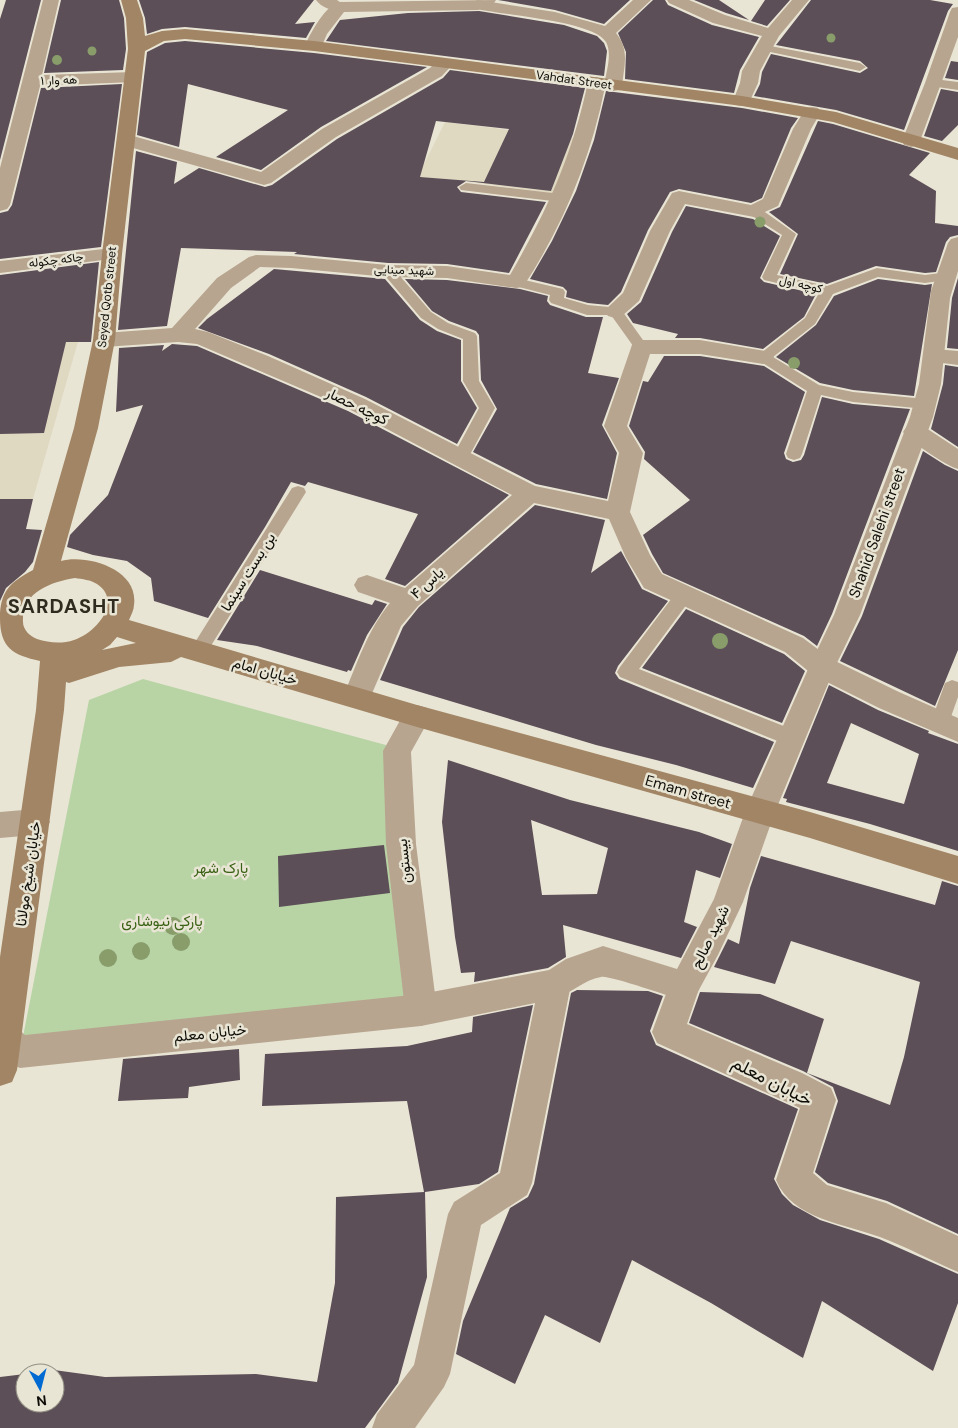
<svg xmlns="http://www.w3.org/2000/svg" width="958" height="1428" viewBox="0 0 958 1428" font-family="'DM Sans',Vazirmatn,sans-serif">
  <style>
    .built { fill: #e0d9c2 }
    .green { fill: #b8d4a5 }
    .building { fill: #5d4f58; fill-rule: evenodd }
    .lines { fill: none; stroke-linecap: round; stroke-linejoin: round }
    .service { fill: #b8a58f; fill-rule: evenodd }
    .minor { fill: #b8a58f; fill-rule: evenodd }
    .tertiary { fill: #b8a58f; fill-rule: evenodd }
    .secondary { fill: #a28564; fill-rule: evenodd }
    .tree { fill: #899d6b }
    .labels { text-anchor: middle; stroke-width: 5; stroke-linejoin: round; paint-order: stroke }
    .far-street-label { font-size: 12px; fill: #0e0d08; stroke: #e9e5d5 }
    .street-label { font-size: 15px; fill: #0e0d08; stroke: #e9e5d5 }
    .park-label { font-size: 15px; fill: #3a6214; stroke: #e9e5d5 }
    .near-street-label { font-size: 18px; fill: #0e0d08; stroke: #e9e5d5 }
    .district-label { font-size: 20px; font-weight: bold; letter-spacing: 1px; fill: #2f2c1f; stroke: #e9e5d5 }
  </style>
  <rect width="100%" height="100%" fill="#e9e5d5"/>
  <path class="built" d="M445,122L574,138L557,194L456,180L420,177L423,166Z
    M0,342H78L33,499H0Z"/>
  <path class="green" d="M143,679L397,748L421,1010L20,1052L89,700Z"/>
  <path class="building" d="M6,0H41L0,160V19Z
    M61,0H119L124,18L126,49L123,70L44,73Z
    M139,0H314L295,24L315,22L306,38L185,27L162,29L147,34L145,18Z
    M498,0H630L604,24L555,10Z
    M653,0H665L668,5L712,25L759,37L740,70L734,93L625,79L626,52L618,33Z
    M694,0H719L749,20L726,13Z
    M765,0H790L767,26L751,21Z
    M811,0H930L953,4L948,11L904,130L836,110L754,96L760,84L762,72L771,54L860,73L868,68L860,61L776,45Z
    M479,11L564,25L597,36L604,43L607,51L604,76L326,41L340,20L408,13Z
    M185,41L314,53L427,67L321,127L261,170L216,157L288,110L188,84L179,147L137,135L147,52L165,43Z
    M951,61L958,62V80L945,78Z
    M450,70L585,88L573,134L551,191L466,181L457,187L461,192L546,202L509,273L447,264L388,263L294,254L297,252L181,248L167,326L118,330L136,151L177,162L174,184L199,168L265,187L272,185L337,139L443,78ZM436,121L509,129L484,182L420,177Z
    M122,84L101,247L0,259V213L8,211L12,205L41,88Z
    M941,89L958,92V125L942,141L924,136Z
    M606,91L742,108L798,118L791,128L762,198L751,203L679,189L670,192L648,230L621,292L608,305L588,303L566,297L567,291L563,287L530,279L552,241L576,191L594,140Z
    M818,121L833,124L930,153L909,175L936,191L935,223L958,226V235L950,237L946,242L936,272L925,273L876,266L827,284L780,274L798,234L769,212L780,207Z
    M686,206L753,219L780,236L760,278L764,282L816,294L804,317L763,349L700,338H675L678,334L633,323L627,314L641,302L672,232Z
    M99,262L91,342H66L44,433L0,434V275Z
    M274,269L385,279L420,320L437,331L461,340V381L477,408L457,444L366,397L269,354L198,328L207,319Z
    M958,278V349L947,348L952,298Z
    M405,279L447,280L520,289L548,296L547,301L550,305L586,317H603L588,373L619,378L602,425L617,453L607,499L536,484L473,452L497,409L481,380L479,335L476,331L449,321L432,311Z
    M878,279L925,285L932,284L914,396L853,390L820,383L776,357L816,325L834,296Z
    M172,344L197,346L348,411L509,495L405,586L385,579L418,514L308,482L305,486L291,482L265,527L208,618L154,601L151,578L127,561L93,555L67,547L70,535L108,495L143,405L116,412L119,348L164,345L162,351Z
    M664,356H700L764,366L805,392L784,453L786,459L793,462L801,460L804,455L822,397L853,404L910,409L832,614L817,646L804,636L663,573L652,554L643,535L690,500L644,459L645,452L629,426L643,381L648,382Z
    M945,365L958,367V447L931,429L943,384Z
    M923,451L945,465L958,471V650L935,706L840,661L862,616Z
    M0,499H33L26,529L42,530L33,562L25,572L6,588L0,601Z
    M535,505L605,520L591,573L621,551L642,589L668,601L618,666L615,673L619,679L774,742L753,788L676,765L596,745L380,680L403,627L419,607Z
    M260,570L372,605L375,600L387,604L367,635L351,671L348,670L347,672L257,646L217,640Z
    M686,609L784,654L805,671L782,723L642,668Z
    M829,685L878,710L929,731L928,733L958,744V851L870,824L786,802L787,799L783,798ZM851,723L919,754L904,804L827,783Z
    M448,760L570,800L699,832L732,844L720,878L696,870L684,922L697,927L681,958L563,925L566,957L548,968L474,982L475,972L461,973L455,937L442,822ZM531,820L608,848L597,894L542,895Z
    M384,845L390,893L279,907L278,856Z
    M761,856L935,905L942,881L958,886V1234L887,1201L828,1183L815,1172L838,1101L833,1087L803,1071L689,1023L700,992L760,994L824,1019L807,1073L890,1105L904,1057L920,982L791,941L775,984L714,967L728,939L739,944L750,888Z
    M577,990L648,991L663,996L650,1031L656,1045L798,1109L774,1179L782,1194L793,1205L820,1220L879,1239L958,1274V1303L933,1371L822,1301L803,1358L711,1303L632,1260L600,1343L545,1315L515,1384L456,1354L463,1321L510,1208L528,1197L534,1184L571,993Z
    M533,1005L498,1172L479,1184L425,1192L427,1277L398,1383L365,1428H0V1377L25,1374V1403H55V1373H30L54,1370L105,1377L256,1374L317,1382L335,1283L336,1197L424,1192L407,1101L262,1106L265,1054L407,1046L472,1032L473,1017Z
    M239,1049L240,1080L189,1087L188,1098L118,1101L123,1059Z"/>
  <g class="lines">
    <path class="service" d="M765,45L860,63L866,67L860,71L761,50L759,48Z
      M934,79L958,82V90L930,86L928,83Z
      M466,183L561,194L568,198L561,202L461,190L459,187Z
      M754,207L759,208L796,234L777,275L827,286L877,268L925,275L948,272L953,273L955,276L953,279L925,283L878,277L833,294L815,324L773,357L819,385L853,392L926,399L931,400L934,404L931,408L926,409L853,402L821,395L802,454L800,458L794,460L788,458L786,454L807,391L758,360L756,357L805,318L819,293L764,280L762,277L782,235L749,214L747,211L749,208Z
      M388,267L393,268L431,312L448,323L475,333L477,336L479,381L495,408L466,462L460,464L454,462L452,458L479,408L463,381V339L438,329L421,318L381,271L383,268Z
      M516,278L563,289L565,292L564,298L588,305L620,308L648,347L646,350H636L611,315H587L551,303L549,300L550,295L511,285L509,282L511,279Z
      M298,486L304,488L306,492L204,657L198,659L192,657L189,652L192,647L292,488Z
      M684,588L690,590L693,595L690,600L639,669L799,732L802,738L799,744L792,746L785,744L620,677L617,672L620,667L678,590Z
      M952,680L958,682V697L947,728L940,730L933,728L931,722L945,683Z"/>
    <path class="minor" d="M43,0H59L42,75L133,72L139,73L142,77L139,81L133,82L40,86L10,205L7,209L0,211V168Z
      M316,0H337L347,7L345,10C335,13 322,8 316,0Z
      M478,0L555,12L605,26L633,0H651L616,33C630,50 624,66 622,86L619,90L613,91L607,90L605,87C591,158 563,226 523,287L516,288L447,278L388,277L291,268L260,267L231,288L195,329L208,332L268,356L365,399L535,486L608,501L619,453L604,426L633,342L641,340H700L771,352L774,357L771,362L763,364L700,354H650L627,426L643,453L630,512L650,555L662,574L803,638L831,659L899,692L958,718V742L879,708L813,675L785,652L644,588L626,558L609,519L534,503L418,606L401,626L367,705L357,708L347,705L343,697C356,666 368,629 390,603L358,592L354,585L358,578L367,575L405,588L512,495L349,409L197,344L178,342L104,347L96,345L93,340L96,335L104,333L172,328L217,278L249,257L256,255L291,256L388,265L447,266L510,275C548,209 572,156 588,82L591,78L597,77L605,81C607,69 612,53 606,42C593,20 498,15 472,8L470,5L472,2Z
      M667,0H689L725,15L768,28L792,0H809L779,36L760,71L758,83L748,105L742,106L736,105L733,101L740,83L742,71L762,36L713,23L669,3Z
      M444,59L450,60L453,64L442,76L336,137L271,183L264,185L119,144L117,140L119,136L126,134L261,172L322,129L430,68L438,60Z
      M812,107L818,108L821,112L811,129L778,206L754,217L685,204L670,231L639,301L622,316L615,318L608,316L604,311L623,293L650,231L672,193L679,191L751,205L763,199L793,129L806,108Z
      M112,248L119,250L122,254L119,258L0,273V261Z
      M935,349L958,351V365L927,361L924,356L927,351Z
      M915,424L923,426L958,449V469C948,467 908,440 903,432L907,426Z
      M417,705L427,708L431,716L411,752L416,844L437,1010L432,1021L421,1026L410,1021L405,1010L386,844L383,751L407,708Z
      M35,809L45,813L50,822L45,831L35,835L0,838V812Z
      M555,969L566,973L571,984L532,1183L527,1195L481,1225L450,1374L444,1387L415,1428H372L377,1414L414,1365L448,1214L454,1202L500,1173L539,984L544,973Z
      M684,971L695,975L700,986L687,1024L802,1073L831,1088L836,1100L813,1173L827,1185L886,1203L958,1236V1272C932,1261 907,1247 880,1237C845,1224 792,1219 776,1180L800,1108L657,1043L652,1032L673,975Z"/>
    <path class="tertiary" d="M496,0L494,3L478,10L344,12L327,34L320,50H308L305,46C310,33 326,5 339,2Z
      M958,7V37L920,141L918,145L911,147L904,145L902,141L925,83L950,12L952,8Z
      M958,237V271L950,298L941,384L933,417L860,615L835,667L775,812L743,902L718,955L695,997L684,1001C671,997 609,975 601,977C584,980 571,993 555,999L421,1026L20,1068L8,1063L0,1056V1024L4,1022L16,1027L25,1035L421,994L549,970L566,959L603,946L677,969L714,899L745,812L809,667L834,615L910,417L919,384L931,291L948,243L951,239Z"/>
    <path class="secondary" d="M121,0H137L143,18L145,36L162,31L185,29L314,41L742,96L836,112L958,148V160L833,122L742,106L314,51L185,39L164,41L145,51L122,254L115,340L98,428L61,561C87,554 139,569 134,605C134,610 131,615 129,620L417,705L810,812L958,856V884L810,838L417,727L181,657L171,662L119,667L69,683L66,682L64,710L17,1070L12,1082L0,1086V957L36,710L40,661C13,655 0,648 0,618C0,592 10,582 33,570L74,428L93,340L102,254L128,49L126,18ZM75,578C82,579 91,580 97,584C123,601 96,633 74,640C62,644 49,643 37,639C30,636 23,630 23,622C21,593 50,582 75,578ZM117,637L136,643L102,650L110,645Z"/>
  </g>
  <g class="tree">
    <circle cx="831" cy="38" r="4.5"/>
    <circle cx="92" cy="51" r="4.5"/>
    <circle cx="57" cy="60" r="5"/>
    <circle cx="760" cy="222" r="5.5"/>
    <circle cx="794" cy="363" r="6"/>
    <circle cx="720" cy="641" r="8"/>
    <circle cx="173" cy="926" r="9"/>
    <circle cx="181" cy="942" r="9"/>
    <circle cx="141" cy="951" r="9"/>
    <circle cx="108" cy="958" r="9"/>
  </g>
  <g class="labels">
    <g class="far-street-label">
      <text transform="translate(59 80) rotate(-2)" y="4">هه وار ۱</text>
      <text transform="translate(574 80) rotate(8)" y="4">Vahdat Street</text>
      <text transform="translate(56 260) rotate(-7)" y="4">چاکه چکوله</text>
      <text transform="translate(404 270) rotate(2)" y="4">شهید مینایی</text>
      <text transform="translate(801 284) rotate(13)" y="4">کوچه اول</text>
      <text transform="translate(107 297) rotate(-84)" y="4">Seyed Qotb street</text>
    </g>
    <g class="street-label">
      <text transform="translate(357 406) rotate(26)" y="5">کوچه حصار</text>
      <text transform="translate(877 533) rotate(-70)" y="5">Shahid Salehi street</text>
      <text transform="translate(248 572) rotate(-58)" y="5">بن بست سینما</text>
      <text transform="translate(427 583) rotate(-42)" y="5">یاس ۴</text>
      <text transform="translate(265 671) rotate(16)" y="5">خیابان امام</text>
      <text transform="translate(688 792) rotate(16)" y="5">Emam street</text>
      <text transform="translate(404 861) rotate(-96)" y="5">بیستون</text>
      <text transform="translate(28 874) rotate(-82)" y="5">خیابان شیخ مولانا</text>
      <text transform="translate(710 937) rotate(-64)" y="5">شهید صالح</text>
      <text transform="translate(210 1033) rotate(-6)" y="5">خیابان معلم</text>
    </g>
    <g class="park-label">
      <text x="221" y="873">پارک شهر</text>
      <text x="162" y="926">پارکی نیوشاری</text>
    </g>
    <g class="near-street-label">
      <text transform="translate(772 1081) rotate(27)" y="6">خیابان معلم</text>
    </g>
    <g class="district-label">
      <text x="64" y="613">SARDASHT</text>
    </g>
  </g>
  <g transform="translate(40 1388) rotate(173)"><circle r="24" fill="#e9e5d5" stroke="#918f83"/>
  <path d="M0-4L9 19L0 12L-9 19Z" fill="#006ad2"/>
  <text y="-8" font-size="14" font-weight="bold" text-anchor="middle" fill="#0e0d08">N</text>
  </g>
</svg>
